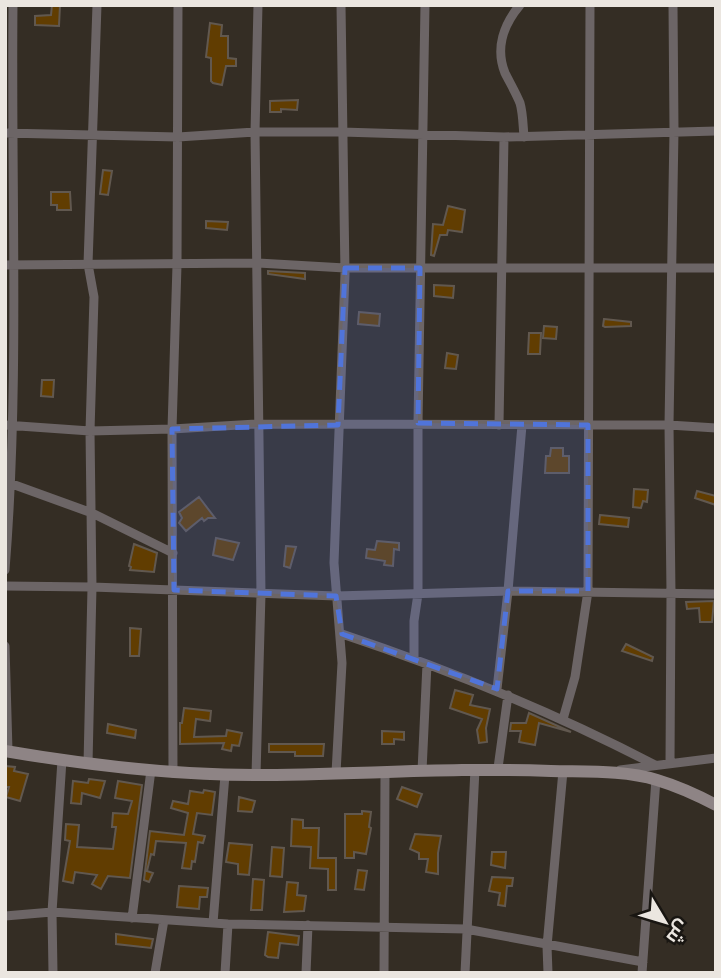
<svg xmlns="http://www.w3.org/2000/svg" width="721" height="978" viewBox="0 0 721 978" font-family="Montserrat,Cairo,sans-serif">
  <style>
    .building { fill: #613d01; stroke: #61584f; stroke-width: 2 }
    .lines { fill: none; stroke-linecap: round; stroke-linejoin: round }
    .street { stroke: #6c6566; stroke-width: 9 }
    .secondary { stroke: #8e8485; stroke-width: 12 }
    .marked { fill: #5074da; fill-opacity: 0.2; stroke: #5074da; stroke-width: 5; stroke-dasharray: 14 9; stroke-linejoin: round }
  </style>
  <rect width="100%" height="100%" fill="#342d24"/>
  <path class="building" d="M52,5H60L59,26L35,25V16L51,15Z
    M210,23L222,25L221,36H228V58L236,59V66H226L222,85L213,83L211,81V58L206,57Z
    M298,100L297,110L281,109V112H270V101Z
    M103,170L112,171L108,195L100,194Z
    M51,192H70L71,210H57V205H51Z
    M448,206L465,210L462,232L448,230L447,235H440L434,256L431,255L433,224L443,225Z
    M206,221L228,222L227,230L206,228Z
    M268,271L305,273V279L268,274Z
    M434,285L454,286L453,298L434,296Z
    M359,312L380,314L379,326L358,324Z
    M604,319L631,322V326L605,327L603,326Z
    M544,326L557,327L556,339L543,338Z
    M529,333H541L540,354H528Z
    M447,353L458,355L456,369L445,368Z
    M42,380H54L53,397L41,396Z
    M551,448H563V456H569V473H545L546,456H550Z
    M634,489L648,490L647,502L643,501L641,508L633,507Z
    M697,491L716,496V505L695,498Z
    M199,497L215,518H208L204,521L202,518L186,531L179,523L182,518L179,512Z
    M600,515L629,518L628,527L599,524Z
    M216,538L239,543L233,560L213,555Z
    M377,541L399,543V550L394,549L393,566L384,565L385,561L366,558L367,549L375,550Z
    M134,544L157,553L154,572L130,570L131,567L129,566Z
    M286,546L296,547L290,568L284,566Z
    M714,601L712,622H700L699,608L687,609L686,602Z
    M130,628L141,629L139,656H130Z
    M626,644L653,657L652,661L622,651Z
    M455,690L473,695L470,705L490,709L486,728L487,742L479,743L477,730L482,719L450,708Z
    M184,708L211,711L210,721L196,719L194,737L226,736L227,730L242,733L239,746L232,745L231,751L222,749L224,743L180,744V723H182Z
    M529,713L571,732L539,723L535,745L519,742L521,731H510L511,723H526Z
    M108,724L136,730L135,738L107,733Z
    M382,731L404,732V740L394,739V744H382Z
    M269,744H324L323,756H295V752H269Z
    M5,766L15,767L14,771L28,774L20,801L6,797L9,787H5Z
    M89,779L105,781L100,798L82,793L81,804L71,803L73,781L88,783Z
    M118,781L142,785L130,878L108,876L101,889L92,884L97,875L75,872L73,883L63,881L70,841L65,840L66,824L79,825L77,847L113,849L116,827H112L113,813L128,814L132,801L115,798Z
    M402,787L422,794L417,807L397,799Z
    M204,790L215,792L212,815L197,813L193,834L205,836L203,843L198,842L195,862L192,861L191,869L182,868L186,843L156,841L154,855L151,854L147,871L153,873L149,882L144,880L150,831L184,835L188,813L171,808L173,801L188,804L190,791L203,793Z
    M239,797L255,801L252,812L238,811Z
    M362,811L371,812L369,827L371,828L366,854L354,852V858H345V814H362Z
    M292,819L303,820V828H319L318,858H336V890H328V869L310,868L311,847L291,846Z
    M415,834L441,836L438,853V874L426,872L428,859H419V853L410,849Z
    M229,843L252,845L249,875L238,874V864L226,862Z
    M272,847L284,848L282,877L270,876Z
    M492,852H506L505,868L491,865Z
    M358,870L367,871L364,890L355,889Z
    M492,877L513,878L512,886H507L505,906L498,905L500,893L489,891Z
    M253,879L264,880L262,910H251Z
    M287,882L298,883L297,895L306,896L304,911L284,912Z
    M179,886L208,888L207,897H200L199,909L177,907Z
    M268,932L299,936L298,945L280,943L278,958L268,957L265,955Z
    M116,934L153,939L151,948L116,944Z"/>
  <g class="lines">
    <path class="street" d="M520,5C504,24 495,48 505,73C510,83 516,93 520,103C523,113 523,126 524,137
      M5,133L178,137L255,132H342L504,137L716,131
      M5,265L258,263L345,268H716
      M5,425L90,431L172,429L258,424L669,425L716,428
      M499,425L504,137
      M12,484L92,513L173,553
      M5,570C20,382 11,193 13,5
      M5,586L92,587L336,596L510,591L716,594
      M342,634C450,670 553,712 655,765
      M5,646L8,751
      M414,659V621L418,594V423L425,5
      M497,689L508,591L522,425
      M563,719L575,677L588,591L590,5
      M670,763L671,593L669,425L674,131L673,5
      M88,764L92,587L90,431L94,297L88,264L97,5
      M498,768L508,695
      M620,770L716,758
      M422,771L427,664
      M173,773L172,429L177,265L178,5
      M336,773L342,663L334,563L345,274L341,5
      M256,775L261,594L255,132L258,5
      M5,916L52,912L228,924L466,929L643,962
      M132,918L151,770
      M213,923L225,775
      M53,973L52,912L62,760
      M155,973L164,920
      M225,973L228,924
      M306,973L308,925
      M384,973L385,773
      M465,973L475,769
      M548,973L547,946L563,771
      M642,973L656,779"/>
    <path class="secondary" d="M5,751C87,765 170,775 254,775C353,775 452,767 551,771C586,772 624,770 657,780C677,786 697,795 716,805"/>
  </g>
  <path class="marked" d="M345,268H420L418,423L588,425V591H508L497,689L342,634L336,596L174,590L172,429L338,425Z"/>
  <rect width="721" height="978" fill="none" stroke="#ebe6e0" stroke-width="14"/>
  <g transform="translate(665 922) rotate(128)" stroke="#191612" stroke-width="5" paint-order="stroke">
  <path d="M0-5L12 26L0 18L-12 26Z" fill="#ebe6e0"/>
  <text y="-10" font-size="19" font-weight="bold" text-anchor="middle" fill="#ebe6e0">ش</text>
  </g>
</svg>
